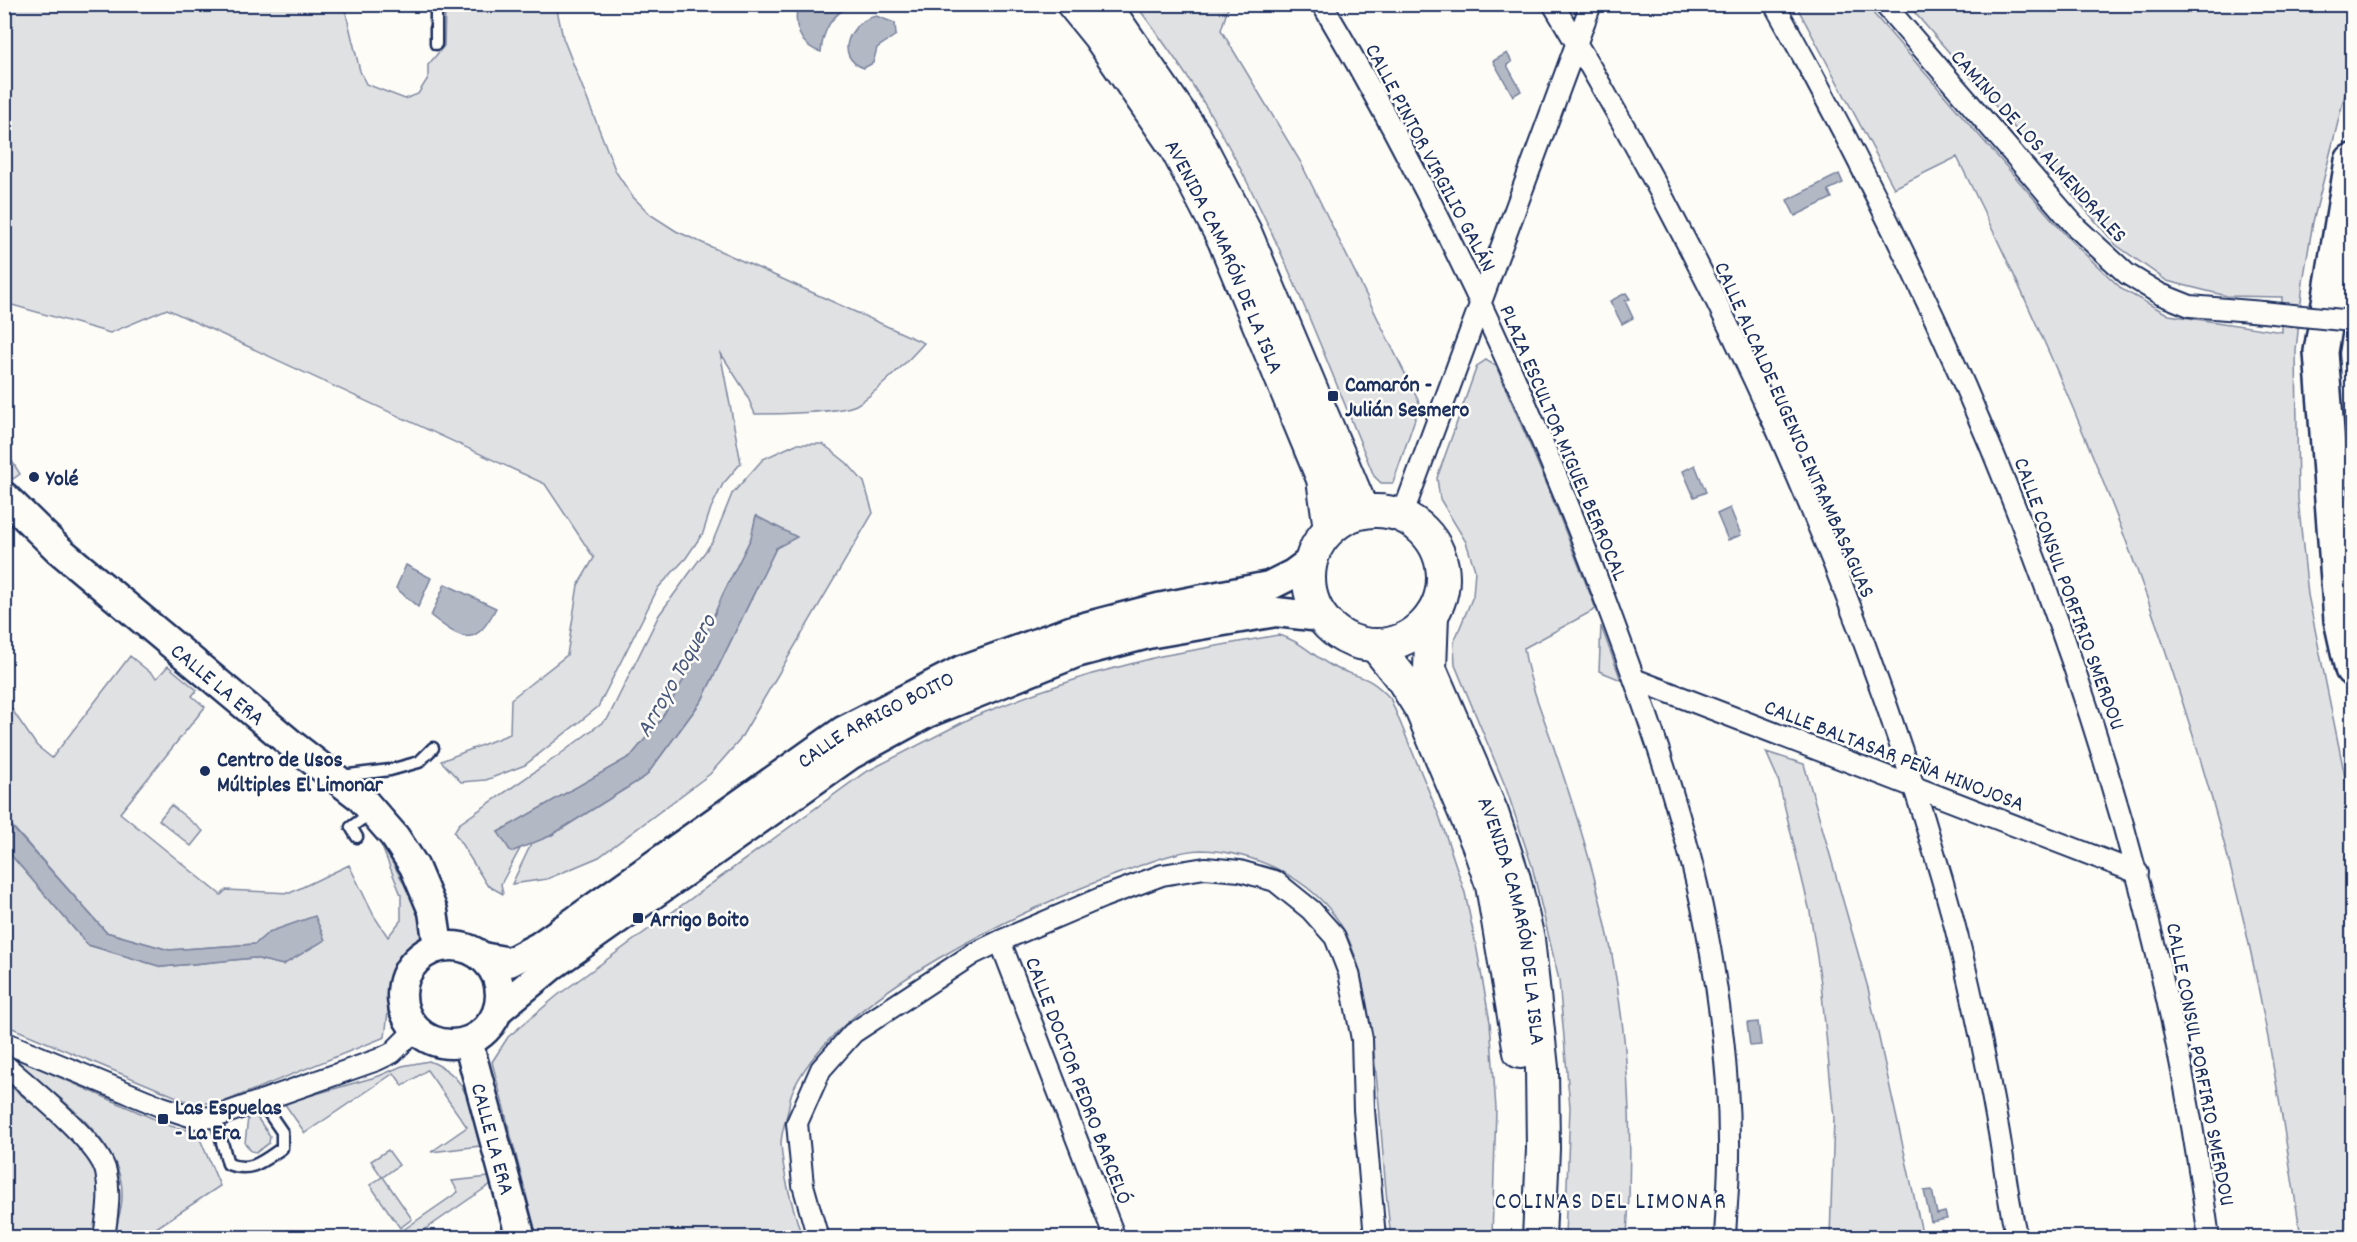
<svg xmlns="http://www.w3.org/2000/svg" width="2357" height="1242" viewBox="0 0 2357 1242" font-family="Dekko,sans-serif">
  <style>
    .green { fill: #e0e1e3; stroke: #7e88a0; stroke-width: 1.5 }
    .water { fill: #b3b8c5; stroke: #76819c; stroke-width: 1.5 }
    .lines { fill: none; stroke-linecap: round; stroke-linejoin: round }
    .service-casing { stroke: #1b2f5e; stroke-width: 15 }
    .minor-casing { stroke: #1b2f5e; stroke-width: 24 }
    .secondary-casing { stroke: #1b2f5e; stroke-width: 33 }
    .primary-casing { stroke: #1b2f5e; stroke-width: 36 }
    .motorway-casing { stroke: #1b2f5e; stroke-width: 38 }
    .service { stroke: #fdfcf7; stroke-width: 10 }
    .minor { stroke: #fdfcf7; stroke-width: 20 }
    .secondary { stroke: #fdfcf7; stroke-width: 28 }
    .primary { stroke: #fdfcf7; stroke-width: 32 }
    .motorway { stroke: #fdfcf7; stroke-width: 33 }
    .minor-bridge-casing { stroke: #1b2f5e; stroke-width: 24; stroke-linecap: butt }
    .minor-bridge { stroke: #fdfcf7; stroke-width: 20 }
    .poi-dot { fill: #1b2f5e; stroke: #fdfcf7; stroke-width: 2 }
    .labels { text-anchor: middle; stroke-width: 5; stroke-linejoin: round; paint-order: stroke }
    .street-label { font-size: 22px; fill: #1b2f5e; stroke: #fdfcf7 }
    .poi-label { font-size: 22px; font-weight: bold; fill: #1b2f5e; stroke: #fdfcf7; text-anchor: start }
    .water-label { font-size: 24px; font-style: italic; fill: #49587d; stroke: #fdfcf7 }
    .neighbourhood-label { font-size: 24px; letter-spacing: 1.5px; fill: #1b2f5e; stroke: #fdfcf7 }
  </style>
  <rect width="100%" height="100%" fill="#fdfcf7"/>
  <filter id="ink" filterUnits="userSpaceOnUse"><feTurbulence type="fractalNoise" baseFrequency=".0167" numOctaves="2"/><feDisplacementMap in="SourceGraphic" scale="12" xChannelSelector="R" yChannelSelector="G"/><feConvolveMatrix kernelMatrix="1 2 1 2 8 2 1 2 1" color-interpolation-filters="sRGB"/></filter>
  <g filter="url(#ink)">
    <path class="green" d="M4,5H344L360,71L366,84L405,99L418,94L428,78V65L444,46L445,5H556L563,38L616,172L632,196L651,215L676,231L924,343C910,359 874,395 856,405C839,413 775,414 755,414L745,391L720,352L741,463L723,484L711,508L703,533L686,558L658,588L598,707L525,765L486,780L461,782L441,761L510,734L511,699L567,655L578,585L594,558L545,484L167,309L110,333L5,303Z
      M1136,5H1229L1221,30L1300,161L1420,404L1393,483H1381L1374,476C1325,357 1279,234 1215,122C1192,81 1164,42 1136,5Z
      M1796,5H1866L2070,240L2123,290L2169,315L2282,332V297L2227,296L2167,281L2116,245L1908,5H2352V66L2313,222L2303,282L2296,351L2298,499L2308,595L2352,811V1237H2301C2285,1132 2268,1026 2244,922C2181,656 2079,401 1957,157L1894,188Z
      M1486,360L1496,366L1547,485L1596,609L1524,648C1529,684 1544,717 1555,751C1569,792 1582,832 1593,873C1626,991 1635,1116 1627,1237H1565L1570,1107L1559,980L1532,866L1506,788L1455,665L1454,642L1473,596L1475,570L1466,542L1440,499L1437,478L1477,366Z
      M796,444H823L847,463L864,482L873,513L739,741L710,774L599,857L547,879L512,884L532,842L550,836L646,776L702,700L776,548L756,516L751,538L723,594L696,658L660,721L631,756L498,832L522,845L501,884L503,894L487,885L454,832L459,824L559,755L608,718L659,615L713,541L732,494L763,459Z
      M4,448L20,474L13,479L5,468Z
      M1601,626L1621,680L1599,671Z
      M1278,635C1302,640 1316,660 1338,669C1364,679 1369,676 1390,698L1440,818L1465,893L1477,950L1490,1022L1496,1109L1492,1237H1391C1382,1169 1381,1099 1371,1031C1367,1000 1361,966 1348,938C1322,883 1260,852 1201,850C1178,850 1142,865 1120,873C1026,907 836,996 793,1090C790,1096 789,1105 788,1111C785,1122 781,1134 781,1144C783,1176 793,1208 802,1237H537L492,1062L508,1037L558,995L864,773L975,716L1038,692L1092,674L1161,656Z
      M130,656L157,678L168,666L197,690L192,696L205,707L120,813L221,895L226,890L290,893L349,865L374,916L388,937L401,920V895L380,842C398,871 415,900 423,934L393,970L385,1037L221,1103H191L5,1025V848L88,945L162,967L254,958L283,965L269,932L256,944L169,950L106,932L5,818L4,698L37,746L52,758Z
      M1766,752L1804,764L1868,988L1923,1237H1830L1834,1118L1821,983L1810,912L1778,779Z
      M171,805L203,831L191,846L159,820Z
      M16,1058L170,1126L197,1132L220,1186L150,1232L153,1237H115C116,1224 122,1210 122,1197C125,1140 53,1094 15,1061Z
      M429,1061C471,1077 469,1107 480,1146L431,1152L467,1127L427,1070L403,1086L394,1073L305,1133L284,1103L379,1076L402,1066Z
      M4,1081C26,1100 82,1140 94,1164C105,1186 97,1214 94,1237H5Z
      M253,1115L256,1116L270,1136L269,1143L257,1152L251,1151L245,1143L248,1118Z
      M388,1150L399,1165L383,1177L412,1219L400,1228L370,1185L382,1177L371,1161Z
      M489,1177L491,1184L414,1237H393L458,1192L452,1181Z"/>
    <path class="water" d="M798,5V4L851,5C832,15 823,29 821,52C799,46 793,25 798,5Z
      M876,16L895,23L896,35L877,48L873,63L864,68C833,57 849,22 876,16Z
      M1507,53L1512,62L1507,65L1521,91L1513,96L1493,61Z
      M1839,174L1843,183L1828,190L1832,198L1795,216L1787,200Z
      M1626,293L1630,299L1625,301L1633,318L1622,324L1610,301Z
      M1695,465L1706,492L1694,497L1683,471Z
      M1730,508L1741,535L1728,540L1717,514Z
      M756,516L797,537L776,548L702,700L646,776L550,836L511,852L498,832L631,756L660,721L696,658L723,594L751,538Z
      M406,565L431,578L418,607L396,588Z
      M445,584L496,608C475,649 462,640 431,616Z
      M4,818L106,932L169,950L255,944L269,932L315,916L325,940L283,965L254,958L162,967L88,945L5,848Z
      M1758,1022L1761,1045L1750,1046L1747,1023Z
      M1932,1190L1937,1214L1945,1212L1947,1219L1931,1222L1924,1191Z"/>
    <g class="lines">
      <g class="service-casing">
        <path id="service" d="M436,4V44
          M341,776L390,770L419,762L433,748
          M357,837L351,827L372,812
          M215,1117L228,1164C251,1173 263,1161 282,1148V1132L260,1100"/>
      </g>
      <g class="minor-casing">
        <path id="minor" d="M1322,4C1434,192 1526,390 1603,594C1646,709 1689,827 1710,948C1722,1016 1730,1089 1729,1158C1729,1185 1726,1211 1725,1238
          M1553,4C1718,276 1854,573 1942,879C1966,962 1984,1048 1999,1133C2005,1168 2008,1203 2017,1238
          M1774,4C1989,387 2152,800 2209,1238
          M1884,4L2077,228L2127,274L2160,294L2190,306L2263,312
          M1402,516L1591,4
          M1634,679L2138,873
          M1000,941L1115,1238
          M4,1042L162,1107L196,1118L215,1117L377,1060L392,1053L416,1029
          M4,1064C29,1087 99,1142 106,1172C111,1194 107,1216 104,1238
          M818,1238L803,1185L797,1123L821,1069L853,1033L973,954L1000,941L1103,897L1162,875L1205,868L1240,871L1275,881L1311,910L1335,937L1349,973L1362,1039L1364,1110L1375,1238"/>
      </g>
      <g class="secondary-casing">
        <g id="secondary">
          <path id="s1" d="M4,496L58,549L290,743L360,797L395,837L414,866L433,911L438,947"/>
          <circle cx="451" cy="995" r="49"/>
          <path id="s2" d="M482,957L510,962L540,946L843,731L962,670L1073,630L1158,608L1269,586L1293,574L1312,560"/>
          <path d="M498,1010L554,964L850,755L927,713L1076,653L1148,634L1276,612L1321,617"/>
          <path id="s3" d="M468,1042L521,1238"/>
        </g>
      </g>
      <g class="primary-casing">
        <g id="primary">
          <path id="s4" d="M1073,4L1099,36L1176,148L1224,240L1323,479L1330,529"/>
          <path d="M1104,4L1194,134L1245,232L1363,512"/>
          <circle cx="1376" cy="578" r="67"/>
          <path id="s5" d="M1432,615L1430,669L1492,813L1514,879L1528,939L1542,1068L1543,1149L1539,1238"/>
          <path d="M1376,646L1403,680L1421,709L1478,844L1492,885L1520,1052"/>
        </g>
      </g>
      <g class="motorway-casing">
        <path id="motorway" d="M2352,161L2321,352L2341,620L2352,669"/>
      </g>
      <use href="#service" class="service"/>
      <use href="#minor" class="minor"/>
      <use href="#secondary" class="secondary"/>
      <use href="#primary" class="primary"/>
      <use href="#motorway" class="motorway"/>
      <g class="minor-bridge-casing">
        <path id="minor-bridge" d="M2263,312L2352,321"/>
      </g>
      <use href="#minor-bridge" class="minor-bridge"/>
    </g>
  </g>
  <g class="poi-dot">
    <rect x="1327" y="390" width="12" height="12" rx="3"/>
    <circle cx="34" cy="477" r="6"/>
    <circle cx="205" cy="771" r="6"/>
    <rect x="632" y="912" width="12" height="12" rx="3"/>
    <rect x="157" y="1113" width="12" height="12" rx="3"/>
  </g>
  <g class="labels">
    <g class="street-label">
      <text transform="translate(2040 145) rotate(48)" y="8">CAMINO DE LOS ALMENDRALES</text>
      <text transform="translate(1432 157) rotate(62)" y="8">CALLE PINTOR VIRGILIO GALÁN</text>
      <text dy="8" stroke="none"><textPath href="#s4" startOffset="296">AVENIDA CAMARÓN DE LA ISLA</textPath></text>
      <text transform="translate(1796 429) rotate(66)" y="8">CALLE ALCALDE EUGENIO ENTRAMBASAGUAS</text>
      <text transform="translate(1565 442) rotate(67)" y="8">PLAZA ESCULTOR MIGUEL BERROCAL</text>
      <text transform="translate(2071 593) rotate(70)" y="8">CALLE CONSUL PORFIRIO SMERDOU</text>
      <text dy="8" stroke="none"><textPath href="#s1" startOffset="285">CALLE LA ERA</textPath></text>
      <text dy="8" stroke="none"><textPath href="#s2" startOffset="468">CALLE ARRIGO BOITO</textPath></text>
      <text transform="translate(1895 754) rotate(21)" y="8">CALLE BALTASAR PEÑA HINOJOSA</text>
      <text dy="8" stroke="none"><textPath href="#s5" startOffset="321">AVENIDA CAMARÓN DE LA ISLA</textPath></text>
      <text transform="translate(2202 1064) rotate(79)" y="8">CALLE CONSUL PORFIRIO SMERDOU</text>
      <text transform="translate(1080 1080) rotate(69)" y="8">CALLE DOCTOR PEDRO BARCELÓ</text>
      <text dy="8" stroke="none"><textPath href="#s3" startOffset="100">CALLE LA ERA</textPath></text>
    </g>
    <g class="poi-label">
      <text x="1345" y="391">Camarón -<tspan x="1345" dy="25">Julián Sesmero</tspan></text>
      <text x="46" y="485">Yolé</text>
      <text x="217" y="766">Centro de Usos<tspan x="217" dy="25">Múltiples El Limonar</tspan></text>
      <text x="650" y="926">Arrigo Boito</text>
      <text x="175" y="1114">Las Espuelas<tspan x="175" dy="25">- La Era</tspan></text>
    </g>
    <g class="water-label">
      <text transform="translate(675 675) rotate(-60)" y="8">Arroyo Toquero</text>
    </g>
    <g class="neighbourhood-label">
      <text x="1611" y="1208">COLINAS DEL LIMONAR</text>
    </g>
  </g>
  <rect width="2357" height="1242" fill="none" stroke="#fdfcf7" stroke-width="24"/>
  <rect x="12" y="12" width="2333" height="1218" fill="none" stroke="#1b2f5e" stroke-width="2" filter="url(#ink)"/>
</svg>
